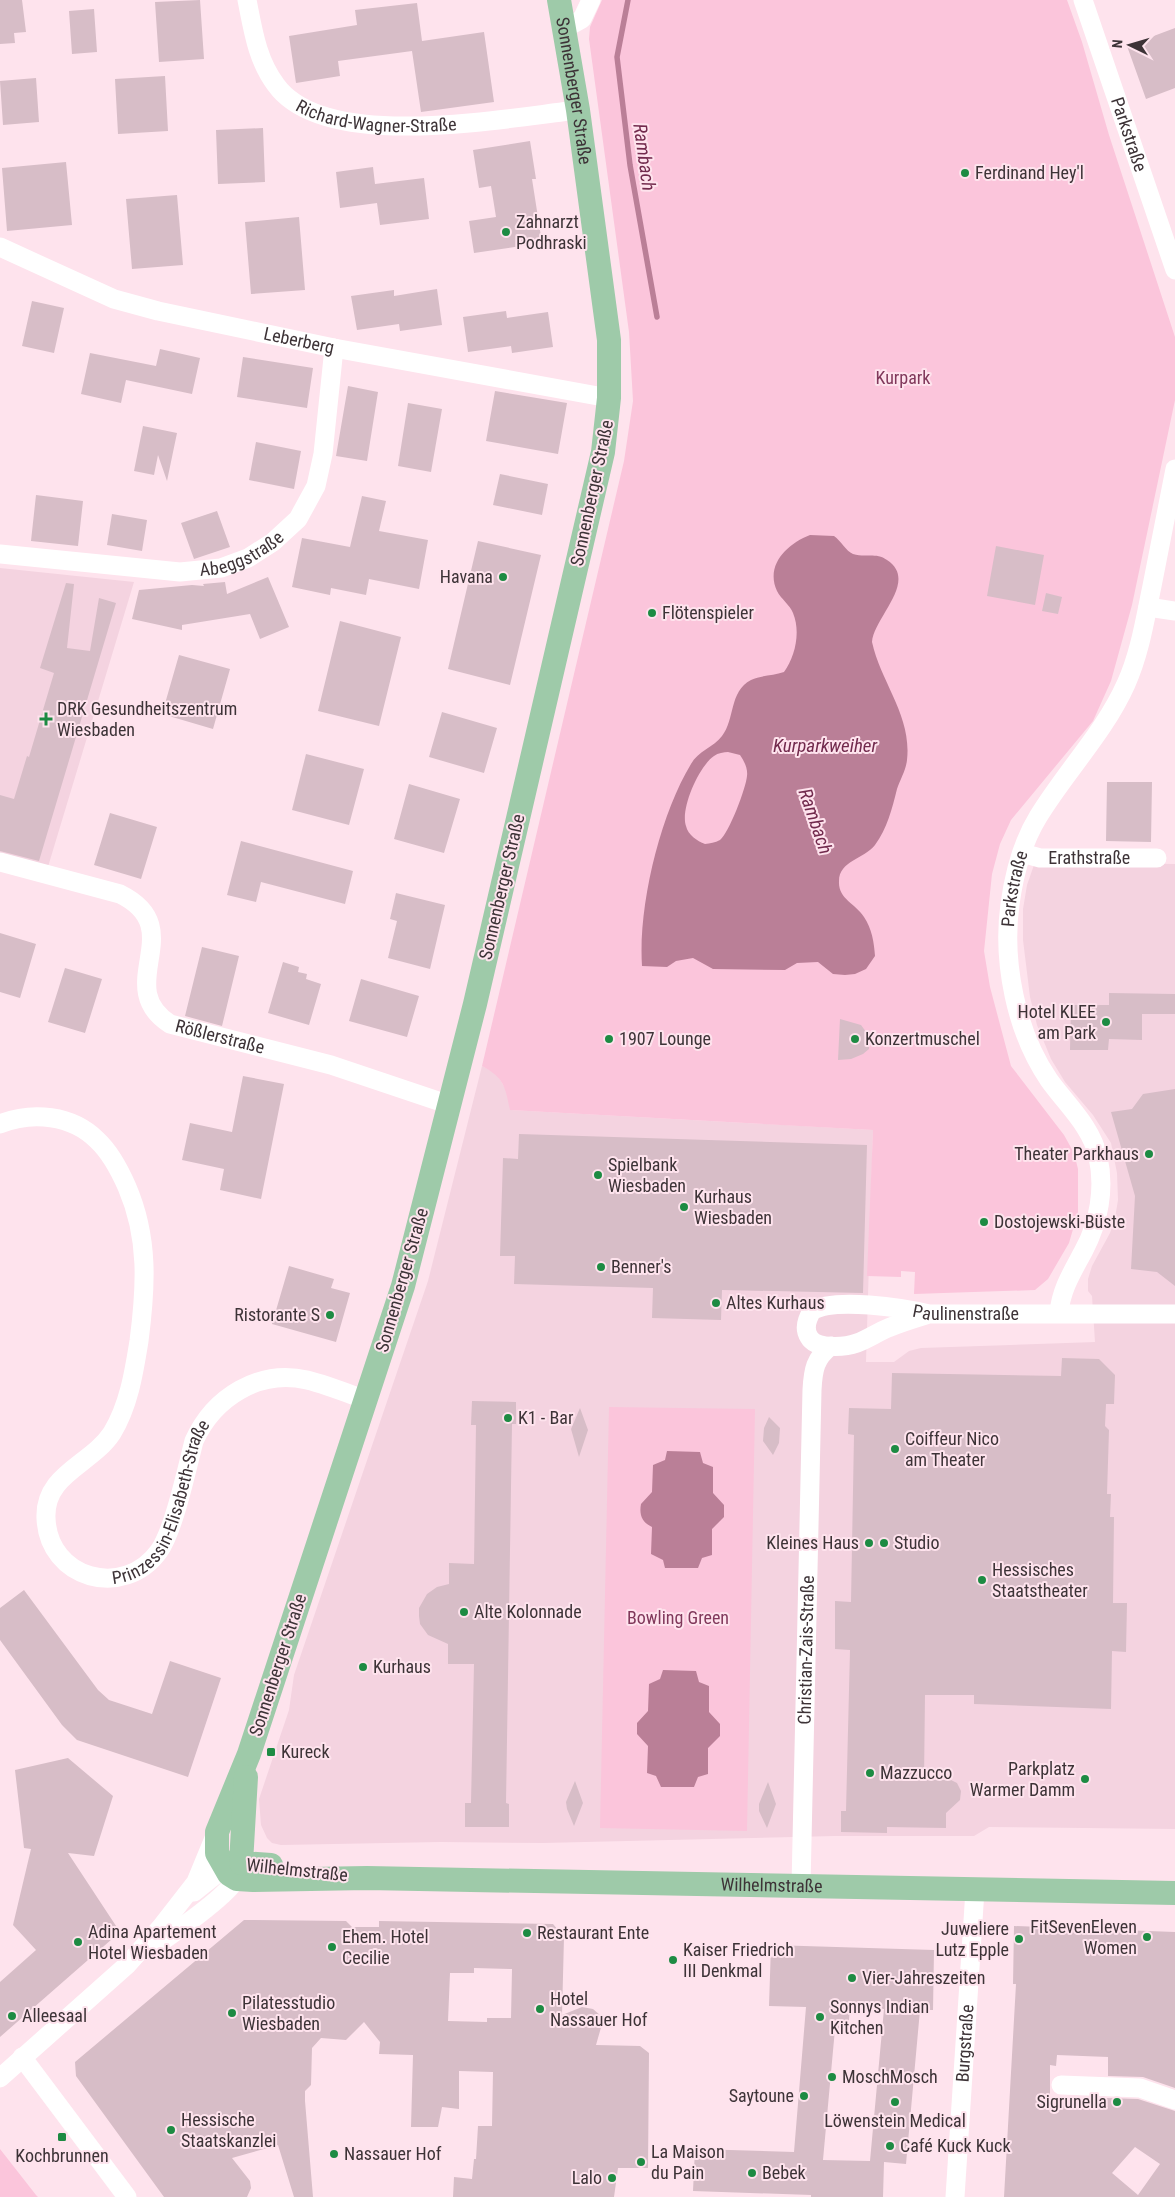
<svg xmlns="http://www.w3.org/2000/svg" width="1175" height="2197" viewBox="0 0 1175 2197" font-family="'Roboto Condensed',sans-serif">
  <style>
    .built { fill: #f4d3e0 }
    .green { fill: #fbc5db }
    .water { fill: #ba7f97; fill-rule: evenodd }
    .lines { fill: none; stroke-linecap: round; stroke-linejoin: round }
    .stream { stroke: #ba7f97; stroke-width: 5.5 }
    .building { fill: #d7bdc7; fill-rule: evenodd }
    .minor { stroke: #fff; stroke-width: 19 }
    .major { stroke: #9ecaa9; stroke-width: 24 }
    .poi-dot { fill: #1d8b43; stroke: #fee3ed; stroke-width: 2 }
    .labels { text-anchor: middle; stroke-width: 4; stroke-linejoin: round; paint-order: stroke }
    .street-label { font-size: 18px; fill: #3d3337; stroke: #fee3ed }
    .poi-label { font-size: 18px; fill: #3d3337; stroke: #fee3ed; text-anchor: start }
    .park-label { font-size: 18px; fill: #81385b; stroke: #fee3ed }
    .water-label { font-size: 19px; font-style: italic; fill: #722a4d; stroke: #fee3ed }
  </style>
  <rect width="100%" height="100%" fill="#fee3ed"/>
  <path class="built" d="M0,568L134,582L47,870L0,857Z
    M1035,862L1175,864V1829L989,1827L974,1836H835L543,1843L440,1842L281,1845L272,1843L267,1838L261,1825L259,1799L289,1710L294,1675L428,1281L482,1066L497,1074L506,1090L511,1110L873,1130L866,1362H894L909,1351L921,1348L1095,1342L1092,1296L1088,1291V1279L1092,1266L1110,1233L1115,1218L1118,1200L1117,1173L1111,1143L1093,1115L1065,1082L1051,1059L1037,1025L1030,997L1023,940V909L1027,885Z"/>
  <path class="green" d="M602,0H1067L1082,42L1109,135L1175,337V400L1132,605L1111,681L1093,721L1011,820L1000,844L992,874L984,951L990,987L1011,1066L1064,1135L1074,1153L1078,1169V1212L1069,1243L1048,1279L1035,1290L914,1294L915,1272L901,1271V1277L867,1276L873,1130L510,1110C505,1086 504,1078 482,1066L624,461L633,401L629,332L589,39L590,27Z
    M609,1407L755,1409L747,1831L600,1828Z
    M0,2149L36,2195L38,2197H0Z"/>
  <path class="water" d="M810,535L834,536C841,541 846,551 853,554C865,558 876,552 887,560C919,581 874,617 872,642C881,683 912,716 907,760C906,770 900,780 897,789C892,809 887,829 875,845C864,859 839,861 839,881C838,899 855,903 864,917C872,929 874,942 875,956L866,969L855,974L845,975L833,974L818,962L797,963L785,970L713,969L693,958L676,961L667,967L642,966C638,906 660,815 691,764C698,751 714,747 722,736C735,720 729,691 751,680C761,675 773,676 784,672C795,657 801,632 793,613C790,605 781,599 777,591C765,565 787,544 810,535ZM728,752L740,755C744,761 748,768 747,776C746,788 729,833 720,840C715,843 710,843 705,844C697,841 688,835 686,826C680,809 699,766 714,756C718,753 724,752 728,752Z
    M667,1451L700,1452L703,1463L713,1467V1493L724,1505V1517L712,1529V1555L702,1558L698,1568H665L663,1560L651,1554L652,1527C642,1522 639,1515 641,1504L652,1492L653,1465L665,1460Z
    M663,1670L696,1671L699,1682L709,1686V1712L720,1724V1736L708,1748V1774L698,1777L694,1787H661L656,1776L647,1773L648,1746L637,1734V1723L648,1711L649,1684L660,1679Z"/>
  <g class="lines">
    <path class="stream" d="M628,0L617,57L630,165L657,317"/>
  </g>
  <path class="building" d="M0,0H22L26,32L14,33L15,43L0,44Z
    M200,0L204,59L159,62L155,2Z
    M417,3L422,41L484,32L494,102L421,112L412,51L338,61L340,76L296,83L289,36L357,25L355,10Z
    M94,9L97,52L72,54L69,11Z
    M1175,28V88L1146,99L1127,46Z
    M165,76L168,131L118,134L115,79Z
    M36,78L39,122L3,125L0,81Z
    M263,128L265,182L218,184L216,130Z
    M530,141L536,179H532L542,243L474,253L469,221L496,217L491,186L479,188L473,150Z
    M66,162L72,225L7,231L2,168Z
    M373,167L375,184L424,178L429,219L380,225L377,203L340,208L336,172Z
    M177,195L183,265L132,269L126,199Z
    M299,217L305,290L251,294L245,222Z
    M437,289L442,325L400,331L399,324L357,330L351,296L394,290V296Z
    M32,301L64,308L54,353L22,346Z
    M506,311L507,318L548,312L553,347L512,353L511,346L468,352L463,317Z
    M160,349L200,358L192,394L126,380L121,403L81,394L90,353L156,366Z
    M243,357L313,368L307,408L237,397Z
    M348,386L378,392L367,461L336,456Z
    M495,391L567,403L558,454L486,441Z
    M408,403L442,409L431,472L398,466Z
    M143,426L177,433L167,481L158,455L154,475L134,471Z
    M256,442L301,451L294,489L249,480Z
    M500,474L548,484L542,515L493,505Z
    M36,495L83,501L78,546L31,541Z
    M362,496L386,501L379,531L428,540L419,589L369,579L366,595L331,588L330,595L292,587L302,538L350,547Z
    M217,511L230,547L194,559L181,523Z
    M112,514L147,520L142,551L107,545Z
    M478,541L541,555L510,685L448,669Z
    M996,546L1044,555L1035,605L987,596Z
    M268,577L289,627L260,639L250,614L182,625V630L132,619L139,590L192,585L204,586L203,584L225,582L227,594Z
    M66,583L74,584L67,648L90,651L99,598L116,603L39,861L0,851V795L14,799L27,756L29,757L54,673L40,668Z
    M1046,593L1062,597L1058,614L1042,611Z
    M340,621L401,637L379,726L318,711Z
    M179,655L230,669L213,729L162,714Z
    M442,712L497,728L484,773L429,757Z
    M306,754L364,769L349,825L292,810Z
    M1107,782H1152L1151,842L1106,841Z
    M409,784L460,799L444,853L394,839Z
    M110,813L157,827L141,879L94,865Z
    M241,841L353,871L345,904L261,882L256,902L227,895Z
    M396,893L445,905L430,969L388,958L397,921L390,919Z
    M0,933L36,944L20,998L0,992Z
    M202,947L239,956L222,1026L185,1016Z
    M283,962L299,967L298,972L307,974L306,979L321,984L309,1025L268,1013Z
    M65,968L102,979L85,1033L48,1022Z
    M361,979L419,996L407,1037L349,1021Z
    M1109,993L1175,994V1014H1142V1040L1109,1039L1108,1050H1070L1071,1005H1109Z
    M840,1019L861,1025L869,1036V1049L863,1054L851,1059L838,1060Z
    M243,1076L284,1084L261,1199L220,1190L224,1169L182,1160L190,1123L232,1132Z
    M1175,1089V1286L1157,1272L1131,1269L1135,1196L1111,1112L1132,1109L1143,1094Z
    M519,1134L867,1145L863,1293L722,1290L721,1320L652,1318L653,1288L514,1284L515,1256H500L503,1158L518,1159Z
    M289,1266L334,1279L331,1288L350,1293L336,1342L272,1324Z
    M1062,1358L1099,1359L1115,1375L1114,1404H1106L1105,1426L1109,1430L1107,1494H1111L1110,1517H1114L1113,1603H1127L1126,1652L1112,1651L1111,1709L974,1704V1695H925L924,1780H951L957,1783L961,1791L960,1800L946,1813V1828L887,1827V1833L841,1832V1811H846L850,1650L835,1649V1601L851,1602L854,1435L848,1434L849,1408L891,1409L892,1373L1061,1376Z
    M472,1401L516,1402V1424H512L506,1803L509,1804V1827H465V1803H471L474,1664H448V1644L428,1635L420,1624L419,1616V1608L427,1594L437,1587L449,1584V1563L474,1564L476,1425H471Z
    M580,1408L588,1430L579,1457L571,1429Z
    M769,1417L780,1428L779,1443L773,1455L763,1441L764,1428Z
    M24,1590L98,1690L109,1700L152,1714L170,1661L221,1678L188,1777L77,1740L62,1725L0,1640V1608Z
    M68,1758L113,1796L94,1856L68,1853L120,1932L0,2037V1982L36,1950L13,1925L31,1849L24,1848L15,1770Z
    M575,1781L583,1803L574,1826L567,1809L566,1802Z
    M768,1782L776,1804L767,1828L759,1811V1804Z
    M244,1920L346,1921L352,1927H379V1921L553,1924L564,1937L562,2015L582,2007L593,2009L600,2015L602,2024L596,2045L640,2046L649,2053L648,2168H618L614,2197H453L454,2177L472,2179L474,2159H476L478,2126H492L493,2072L459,2071V2109L442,2107L438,2127H411L413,2055L379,2054L380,2042L364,2022L346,2040L321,2038L312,2048L311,2085L305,2091V2101L313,2197H294L278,2145L232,2158L250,2181L251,2188L247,2197H164L76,2076L75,2062ZM474,1968L512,1969L511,2018H487V2022L448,2021L450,1973H474Z
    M1014,1926L1175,1932V2088L1143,2077L1108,2076V2057L1057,2055L1056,2066L1050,2065V2099L1078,2101L1088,2110L1106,2098L1138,2099L1175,2111V2197H1004L1016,1984H1013ZM1135,2147L1160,2164L1138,2195L1112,2173Z
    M771,1945L934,1950L933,2010H920L906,2164L884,2162L883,2197H811V2195L693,2191L695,2149L794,2152L806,2007L769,2006ZM850,2008L884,2009L870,2161L823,2160L835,2029L848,2030Z"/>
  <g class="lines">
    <g class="minor">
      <path id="s1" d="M247,0C253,30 257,60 276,85C325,153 504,118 578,110"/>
      <path id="s2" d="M1083,0L1175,270"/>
      <path d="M564,29L582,19L591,0"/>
      <path id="s3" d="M0,247L114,299L158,311L334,348L609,398"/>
      <path id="s4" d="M0,554L180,572L221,568L248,558L273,542L298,519L316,486L323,454L334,348"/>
      <path d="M1148,607L1175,611"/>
      <path id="s5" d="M1022,853L1040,858H1157"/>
      <path id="s6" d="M0,862L120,894C191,929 111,986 170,1024L331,1065L450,1105"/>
      <path id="s7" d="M0,1124C32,1111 72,1115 97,1140C111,1153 120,1171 127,1187C149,1238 146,1287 139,1341C134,1372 129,1405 112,1433C91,1465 44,1474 46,1518C48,1579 124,1600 159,1551C174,1530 187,1468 194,1441C214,1397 259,1369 307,1380C327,1385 347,1393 366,1400"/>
      <path id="s8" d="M1059,1313C1061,1289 1073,1271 1084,1250C1099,1222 1105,1188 1098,1157C1092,1127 1066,1104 1049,1080C1016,1032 1002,962 1010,904C1014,875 1022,843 1038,817C1066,771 1104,733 1126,684C1140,653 1145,619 1152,586C1160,547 1167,508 1175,469"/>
      <path id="s9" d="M929,1314C916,1318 902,1322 888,1328C878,1332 868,1339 857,1343C846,1347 816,1350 809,1337C804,1329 807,1319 812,1311C834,1297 904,1308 929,1314H1175"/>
      <path id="s10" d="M801,1886L812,1390C813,1370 815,1358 831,1346"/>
      <path d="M152,1948C171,1935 227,1897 237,1878C239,1874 240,1868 241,1863L224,1868L194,1892"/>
      <path d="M22,2057L127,2197"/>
      <path d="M0,2078L127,1965L161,1927L196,1882L215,1836"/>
      <path d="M1061,2085L1140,2088L1175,2100"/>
      <path id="s11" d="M955,2197L975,1890"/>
    </g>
    <g class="major">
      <path id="s12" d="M559,0L578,110L609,340V398L603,452L475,1004L403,1286L249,1754L217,1832V1853L229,1874L237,1879L253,1880L367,1878L1175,1893"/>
      <path d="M246,1777L241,1863L271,1865"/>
    </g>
  </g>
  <g class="poi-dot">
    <circle cx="965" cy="173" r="5"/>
    <circle cx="506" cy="232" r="5"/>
    <circle cx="503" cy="577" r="5"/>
    <circle cx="652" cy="613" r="5"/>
    <path d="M43.5 711.5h5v5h5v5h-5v5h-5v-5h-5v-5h5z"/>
    <circle cx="1106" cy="1022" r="5"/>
    <circle cx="609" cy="1039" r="5"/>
    <circle cx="855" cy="1039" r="5"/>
    <circle cx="1149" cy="1154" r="5"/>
    <circle cx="598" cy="1175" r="5"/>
    <circle cx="684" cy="1207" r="5"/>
    <circle cx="984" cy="1222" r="5"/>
    <circle cx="601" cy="1267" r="5"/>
    <circle cx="716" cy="1303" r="5"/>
    <circle cx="330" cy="1315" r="5"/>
    <circle cx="508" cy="1418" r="5"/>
    <circle cx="895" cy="1449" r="5"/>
    <circle cx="869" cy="1543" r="5"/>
    <circle cx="884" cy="1543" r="5"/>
    <circle cx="982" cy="1580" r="5"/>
    <circle cx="464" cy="1612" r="5"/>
    <circle cx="363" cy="1667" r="5"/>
    <rect x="266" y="1747" width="10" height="10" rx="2.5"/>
    <circle cx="870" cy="1773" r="5"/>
    <circle cx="1085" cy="1779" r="5"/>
    <circle cx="527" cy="1933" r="5"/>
    <circle cx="1147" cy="1937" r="5"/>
    <circle cx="1019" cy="1939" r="5"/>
    <circle cx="78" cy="1942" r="5"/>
    <circle cx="332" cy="1947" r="5"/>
    <circle cx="673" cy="1960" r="5"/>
    <circle cx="852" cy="1978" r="5"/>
    <circle cx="540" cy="2009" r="5"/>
    <circle cx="232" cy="2013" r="5"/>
    <circle cx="12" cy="2016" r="5"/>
    <circle cx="820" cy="2017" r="5"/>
    <circle cx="832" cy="2077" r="5"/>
    <circle cx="804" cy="2096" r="5"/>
    <circle cx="895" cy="2102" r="5"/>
    <circle cx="1117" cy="2102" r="5"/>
    <circle cx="171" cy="2130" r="5"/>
    <rect x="57" y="2132" width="10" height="10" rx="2.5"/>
    <circle cx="890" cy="2146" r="5"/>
    <circle cx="334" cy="2154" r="5"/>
    <circle cx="641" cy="2162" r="5"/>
    <circle cx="752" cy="2173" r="5"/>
    <circle cx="612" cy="2178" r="5"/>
  </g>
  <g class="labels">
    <g class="street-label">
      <text dy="6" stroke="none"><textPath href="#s12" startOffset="92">Sonnenberger Straße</textPath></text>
      <text dy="6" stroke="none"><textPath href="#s1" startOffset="201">Richard-Wagner-Straße</textPath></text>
      <text dy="6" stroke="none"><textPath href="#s2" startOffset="142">Parkstraße</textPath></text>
      <text dy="6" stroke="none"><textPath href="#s3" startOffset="315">Leberberg</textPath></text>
      <text transform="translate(592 493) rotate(-78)" y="6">Sonnenberger Straße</text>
      <text dy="6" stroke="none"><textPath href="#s4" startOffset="246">Abeggstraße</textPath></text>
      <text dy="6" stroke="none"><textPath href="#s5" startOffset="68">Erathstraße</textPath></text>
      <text transform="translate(502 887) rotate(-77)" y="6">Sonnenberger Straße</text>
      <text dy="6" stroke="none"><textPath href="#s8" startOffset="456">Parkstraße</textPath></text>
      <text dy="6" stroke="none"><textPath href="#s6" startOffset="328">Rößlerstraße</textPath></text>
      <text transform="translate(402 1280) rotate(-74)" y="6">Sonnenberger Straße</text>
      <text dy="6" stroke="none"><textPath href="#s9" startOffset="312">Paulinenstraße</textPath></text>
      <text dy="6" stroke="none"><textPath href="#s7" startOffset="722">Prinzessin-Elisabeth-Straße</textPath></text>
      <text dy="6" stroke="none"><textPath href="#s10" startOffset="236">Christian-Zais-Straße</textPath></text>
      <text transform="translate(278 1665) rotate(-72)" y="6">Sonnenberger Straße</text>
      <text transform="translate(297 1870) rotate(6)" y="6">Wilhelmstraße</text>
      <text dy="6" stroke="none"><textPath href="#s12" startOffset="2480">Wilhelmstraße</textPath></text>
      <text dy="6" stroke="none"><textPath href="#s11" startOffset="154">Burgstraße</textPath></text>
    </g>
    <g class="poi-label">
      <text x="975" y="179">Ferdinand Hey'l</text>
      <text x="516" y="228">Zahnarzt<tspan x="516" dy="21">Podhraski</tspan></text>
      <text x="493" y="583" text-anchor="end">Havana</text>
      <text x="662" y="619">Flötenspieler</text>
      <text x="57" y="715">DRK Gesundheitszentrum<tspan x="57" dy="21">Wiesbaden</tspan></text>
      <text x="1096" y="1018" text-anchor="end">Hotel KLEE<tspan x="1096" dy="21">am Park</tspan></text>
      <text x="619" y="1045">1907 Lounge</text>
      <text x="865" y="1045">Konzertmuschel</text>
      <text x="1139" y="1160" text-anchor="end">Theater Parkhaus</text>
      <text x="608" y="1171">Spielbank<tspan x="608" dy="21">Wiesbaden</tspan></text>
      <text x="694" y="1203">Kurhaus<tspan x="694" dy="21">Wiesbaden</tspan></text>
      <text x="994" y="1228">Dostojewski-Büste</text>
      <text x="611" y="1273">Benner's</text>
      <text x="726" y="1309">Altes Kurhaus</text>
      <text x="320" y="1321" text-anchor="end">Ristorante S</text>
      <text x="518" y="1424">K1 - Bar</text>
      <text x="905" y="1445">Coiffeur Nico<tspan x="905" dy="21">am Theater</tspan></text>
      <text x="859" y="1549" text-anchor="end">Kleines Haus</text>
      <text x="894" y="1549">Studio</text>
      <text x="992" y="1576">Hessisches<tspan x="992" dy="21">Staatstheater</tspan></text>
      <text x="474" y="1618">Alte Kolonnade</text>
      <text x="373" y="1673">Kurhaus</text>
      <text x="281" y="1758">Kureck</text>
      <text x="1075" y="1775" text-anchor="end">Parkplatz<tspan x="1075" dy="21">Warmer Damm</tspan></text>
      <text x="880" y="1779">Mazzucco</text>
      <text x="1137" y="1933" text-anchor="end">FitSevenEleven<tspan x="1137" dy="21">Women</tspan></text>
      <text x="1009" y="1935" text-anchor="end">Juweliere<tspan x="1009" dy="21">Lutz Epple</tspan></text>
      <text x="88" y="1938">Adina Apartement<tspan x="88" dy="21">Hotel Wiesbaden</tspan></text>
      <text x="537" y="1939">Restaurant Ente</text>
      <text x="342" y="1943">Ehem. Hotel<tspan x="342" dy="21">Cecilie</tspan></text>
      <text x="683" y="1956">Kaiser Friedrich<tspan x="683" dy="21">III Denkmal</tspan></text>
      <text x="862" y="1984">Vier-Jahreszeiten</text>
      <text x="550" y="2005">Hotel<tspan x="550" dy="21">Nassauer Hof</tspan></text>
      <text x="242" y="2009">Pilatesstudio<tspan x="242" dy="21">Wiesbaden</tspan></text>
      <text x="830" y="2013">Sonnys Indian<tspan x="830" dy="21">Kitchen</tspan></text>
      <text x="22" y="2022">Alleesaal</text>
      <text x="842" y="2083">MoschMosch</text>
      <text x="794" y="2102" text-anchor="end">Saytoune</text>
      <text x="1107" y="2108" text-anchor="end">Sigrunella</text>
      <text x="181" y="2126">Hessische<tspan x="181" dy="21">Staatskanzlei</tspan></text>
      <text x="895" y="2127" text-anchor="middle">Löwenstein Medical</text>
      <text x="900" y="2152">Café Kuck Kuck</text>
      <text x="651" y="2158">La Maison<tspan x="651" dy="21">du Pain</tspan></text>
      <text x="344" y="2160">Nassauer Hof</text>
      <text x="62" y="2162" text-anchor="middle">Kochbrunnen</text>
      <text x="762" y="2179">Bebek</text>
      <text x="602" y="2184" text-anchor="end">Lalo</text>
    </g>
    <g class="park-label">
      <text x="903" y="384">Kurpark</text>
      <text x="678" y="1624">Bowling Green</text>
    </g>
    <g class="water-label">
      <text transform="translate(645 157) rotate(82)" y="7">Rambach</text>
      <text x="825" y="752">Kurparkweiher</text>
      <text transform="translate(816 821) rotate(71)" y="7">Rambach</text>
    </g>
  </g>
  <g transform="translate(1130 45) rotate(275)" stroke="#fee3ed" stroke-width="4" paint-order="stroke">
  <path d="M0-4L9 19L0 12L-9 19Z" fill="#3d3337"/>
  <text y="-8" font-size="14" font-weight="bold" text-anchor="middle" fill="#3d3337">N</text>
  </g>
</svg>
